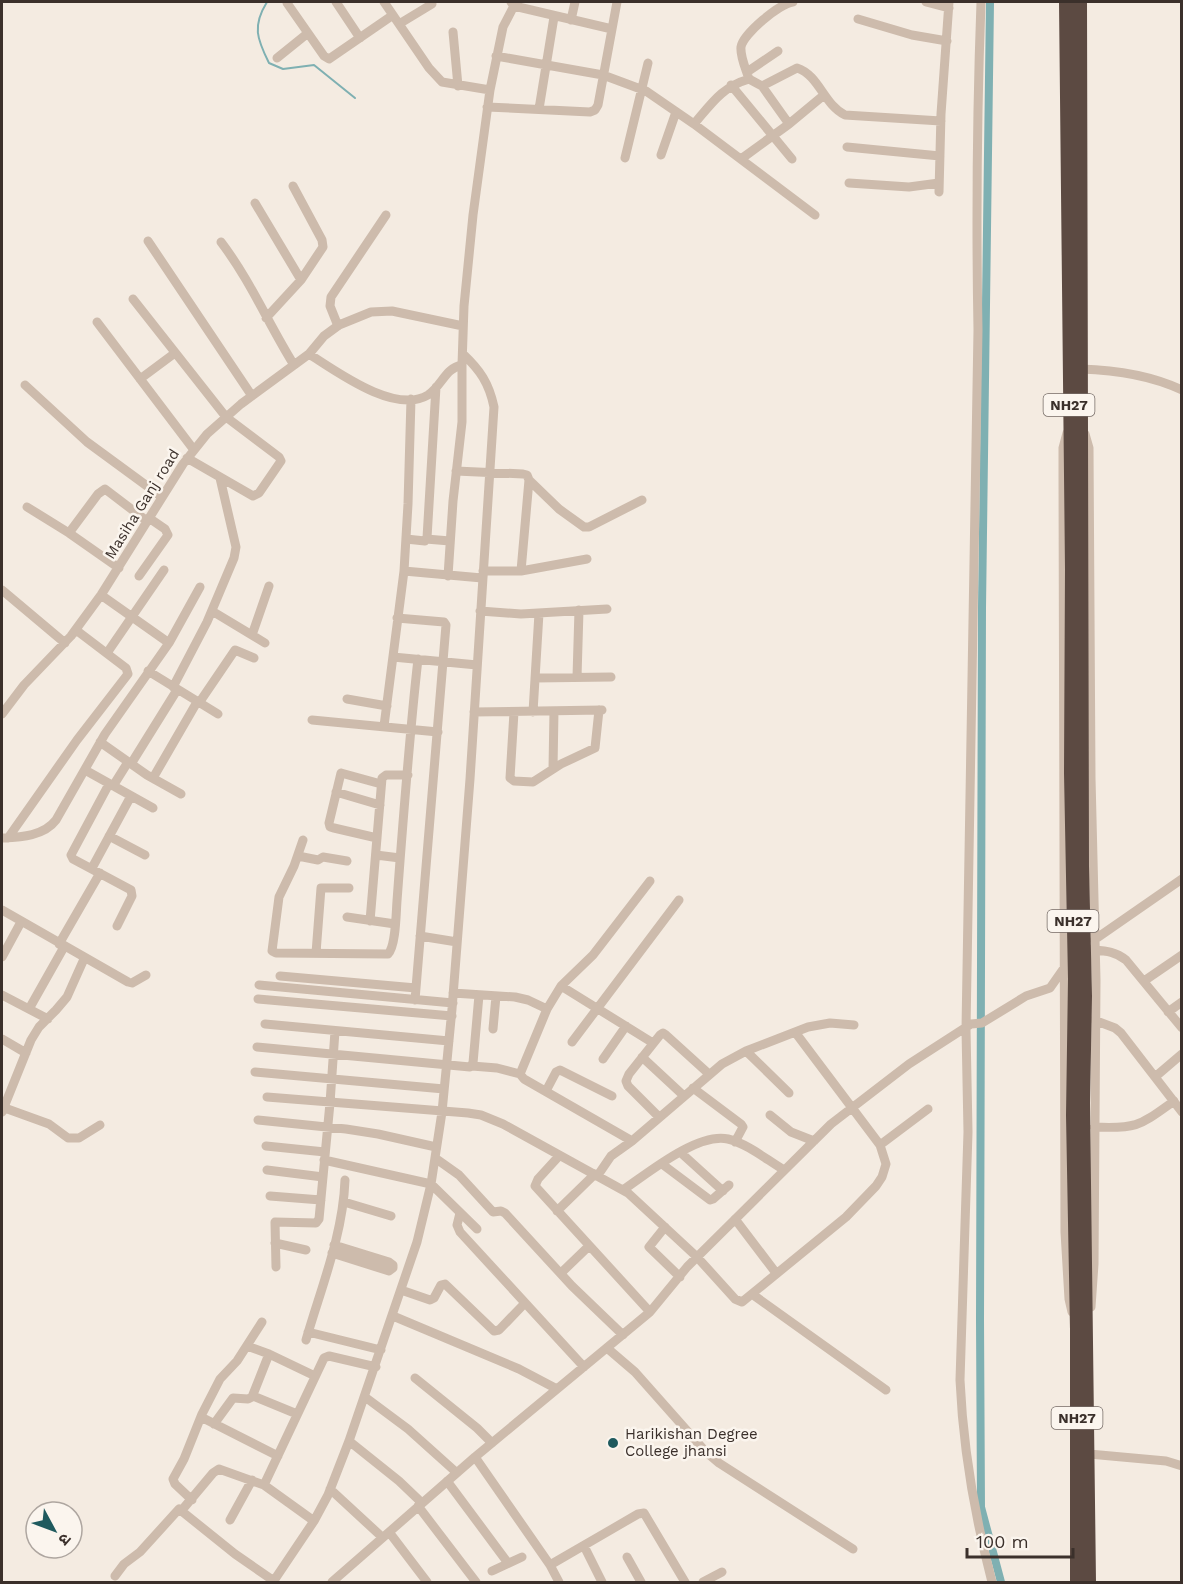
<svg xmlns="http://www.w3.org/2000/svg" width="1183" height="1584" viewBox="0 0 1183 1584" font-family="'Work Sans','Noto Sans Devanagari',sans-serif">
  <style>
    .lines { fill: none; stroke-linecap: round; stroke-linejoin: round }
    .stream { stroke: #7fb0b2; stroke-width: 2 }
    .canal { stroke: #7fb0b2; stroke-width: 8 }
    .minor { stroke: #cdbbac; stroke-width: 9 }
    .highway { stroke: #5c4a42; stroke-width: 14 }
    .poi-dot { fill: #1f5a5e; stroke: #fbf5ee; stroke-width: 2 }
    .labels { text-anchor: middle; stroke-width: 5; stroke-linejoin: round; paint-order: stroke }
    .shield { fill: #fbf5ee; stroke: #756b66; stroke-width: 1.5 }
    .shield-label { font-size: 14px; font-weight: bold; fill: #3b302b }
    .street-label { font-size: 15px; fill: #3b302b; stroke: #fbf5ee }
    .poi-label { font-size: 15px; fill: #3b302b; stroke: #fbf5ee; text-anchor: start }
  </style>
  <rect width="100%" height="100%" fill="#f4ebe1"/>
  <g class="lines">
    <path class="stream" d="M267,2C252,26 257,39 269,63L283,69L314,65L355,98"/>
    <path class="canal" d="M990,2L982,608L980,1320L981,1507L1001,1582"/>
    <path class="minor" d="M336,2L360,38
      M384,2L429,68L442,82L490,90
      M511,2L514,6L612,29
      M926,2L949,8
      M981,2C977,111 976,221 978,330L966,1029L968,1132L960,1380C963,1448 975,1517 992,1582
      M287,3L324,56L329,59L393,15
      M858,19L912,35L947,41
      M571,20L575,2
      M399,24L432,4
      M453,32L458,86
      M496,56L603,75L646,91L694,124L815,215
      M277,58L308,33
      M747,72L778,51
      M749,79C746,69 740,57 741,47C743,34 780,3 793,2
      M731,85L792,159
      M762,86L789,124
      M487,107L590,112L595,110L598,105L617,2
      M539,109L554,17
      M694,124C712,103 722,87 749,79L762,86L797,68C819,75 824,105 845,115L941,121
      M847,147L940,156
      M661,155L676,112
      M625,158L648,63
      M741,159L789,124L824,95
      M849,183L909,187L939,183
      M939,192L941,114L949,2
      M255,203L301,280
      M148,241L252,396
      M221,242C250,280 269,325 294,365
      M133,299L226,417L279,457L281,461L259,493L253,496L187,458
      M266,318L301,280L323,247L322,240L293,186
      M97,322L194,450
      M338,326L330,306L331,297L386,215
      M309,354C336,371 395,415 428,395C442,386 445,368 462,365L464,306L473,215L490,90L503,27L516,2
      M1081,369C1116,370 1150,375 1182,390
      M140,379L175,353
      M25,385L87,442L162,497
      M1067,433L1063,448V474L1065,1232L1069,1299L1072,1312
      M1085,434L1089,448L1091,778L1096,980L1094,1264L1091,1307
      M456,471L523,474L527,475L529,480L521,571
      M529,480L559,509L584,527H589L642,500
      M27,507L69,533L119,568
      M69,533L98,494L105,489L147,521
      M406,539L425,541L427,538L436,387
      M426,539L450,541
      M404,571L482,578
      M483,571H521L587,559
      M139,576L168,535L165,529L149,518
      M448,576L453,501L462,422V365
      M2,590L65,643
      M101,595L169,643
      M212,611L265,643
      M480,611L521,614L607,609
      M397,618L444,622L446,625L415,1000
      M252,635L269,586
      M107,653L164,570
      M393,657L477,665
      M148,671L218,714
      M577,677L579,610
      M535,678L611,677
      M173,687L207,622L234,558L236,547L220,478
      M347,699L387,706
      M199,703L235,650L254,658
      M474,712L602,710
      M514,712L510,778L514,781L533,782L561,764L595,748L599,710
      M533,712L539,613
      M2,714L24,685L71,636L101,595L183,464L207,434L241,404L309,354L324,336L339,325L371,312L392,311L463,326
      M312,720L438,732
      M384,726L404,571L408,504L411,399
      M100,742L147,775L181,794
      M131,764L177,690
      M553,769L554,711
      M85,770L153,808
      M153,778L197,702
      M109,784L71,855L73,859L131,890L132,896L117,926
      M113,786L128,762
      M336,792L380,805
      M109,836L145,855
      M2,838C21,837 44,836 56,820L105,734L169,643L200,587
      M8,838L77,740L128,674L126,668L76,630
      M377,838L334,828L330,827L329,823L341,773L381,784
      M303,840L294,866L279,897L272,951L276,953L388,954C396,946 396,913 397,901C403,820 409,739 418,659
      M376,855L400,858
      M298,856L318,860L323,857L347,861
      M92,868L131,796
      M2,910L128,982L132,983L146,975
      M347,917L395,924
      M370,921L382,778L386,775H408
      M420,936L457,942
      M1094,940L1182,879
      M59,944L100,873
      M1094,950C1107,951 1116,952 1126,960L1182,1028
      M316,953L321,888H349
      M2,957L21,922
      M280,976L416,988
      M1144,981L1182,955
      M259,985L453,1003
      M561,986L653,1043
      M453,993L515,997L528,1000L547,1009
      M2,995L48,1019
      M258,999L452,1016
      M29,1009L64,947
      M1168,1012L1182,1002
      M1094,1020L1115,1028L1121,1033L1182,1112
      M265,1024L449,1041
      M493,1029L496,996
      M2,1039L26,1053
      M572,1042L679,900
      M257,1047L470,1067L473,1063L479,995
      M746,1051L789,1093
      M642,1057L684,1096
      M603,1059L626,1026
      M472,1066L497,1068L520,1074
      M255,1072L444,1089
      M1155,1077L1182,1054
      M693,1088L741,1124L743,1127L735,1142
      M546,1091L556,1072L560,1070L612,1096
      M267,1097L468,1113L481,1115L503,1124L628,1193L697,1257L735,1299L742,1302L846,1217L876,1186L882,1177L886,1164L880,1145L795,1032
      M2,1107L49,1124L68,1138H79L100,1125
      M2,1112L31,1040L39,1027L56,1010L67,997L84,959
      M770,1115L791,1132L814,1141
      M659,1117L628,1086L626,1081L629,1074L660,1035L663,1033L666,1035L709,1074
      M258,1120L346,1129L378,1134L436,1147
      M1094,1127C1137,1129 1139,1126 1174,1101
      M632,1141L524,1079L520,1074L547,1009L561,986L593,955L650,881
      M880,1145L928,1109
      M266,1146L325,1152
      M680,1152L723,1191
      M559,1156L538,1179L535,1186L650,1312
      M435,1158L459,1175L493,1212L501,1211L505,1213L572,1286L623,1335
      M324,1160L431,1184L477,1229
      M662,1164L710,1200L713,1199L729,1185
      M267,1170L323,1177
      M598,1175L611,1156L632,1141L722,1064L746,1051L808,1027L830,1023L854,1025
      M623,1190C648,1173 698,1132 728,1139C748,1144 767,1160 784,1170
      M270,1196L321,1200
      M344,1202L391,1216
      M557,1211L595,1174
      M460,1213L457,1225L460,1232L584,1367
      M735,1219L776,1273
      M665,1227L649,1247L680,1277
      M275,1243L306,1250
      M332,1253L389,1271L393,1268V1265L389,1262L334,1245
      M276,1267L275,1222L316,1223L319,1219L330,1103L335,1031
      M561,1273L589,1246
      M401,1290L430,1300L434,1298L441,1285L445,1284L494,1331L499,1330L525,1303
      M752,1294L886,1390
      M393,1316L519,1369L557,1389
      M308,1332L381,1350
      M306,1340C321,1288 343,1235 345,1180
      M247,1346L269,1354L315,1376
      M607,1348L635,1372L705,1451L719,1463L853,1549
      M415,1378L477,1428L492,1443
      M253,1396L297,1414
      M365,1397L408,1429L457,1473
      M201,1417L278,1456
      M214,1424L233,1398L248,1399L252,1397L269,1354
      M349,1441L399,1481L422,1503
      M1089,1454L1166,1461L1182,1466
      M475,1457L550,1565L559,1582
      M447,1481L508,1563
      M264,1485L324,1358L329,1356L376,1367
      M330,1489L382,1537
      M192,1500L175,1484L173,1479L184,1459L202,1414L220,1379L237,1361L262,1322
      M418,1506L476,1582
      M182,1510L213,1473L219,1469L264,1485L314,1521
      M230,1520L252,1480
      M389,1532L427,1582
      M584,1546L602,1582
      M627,1557L641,1582
      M550,1565L638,1514L644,1513L685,1582
      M492,1571L522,1557
      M115,1576L124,1564L140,1552L179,1509L235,1554L274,1581
      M273,1582L314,1521L328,1495L349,1441L417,1242L431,1184L442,1112L452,1009L470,779L494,407C489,383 480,370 463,354
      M332,1582L475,1457L650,1312L687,1267L831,1124L909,1064L971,1024L982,1023L1026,996L1050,988L1064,968L1094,948
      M703,1582L722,1572"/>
    <path class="highway" d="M1066,2L1072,569L1071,773L1075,979L1073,1115L1077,1329V1582
      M1080,2L1082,866L1085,996L1083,1103L1089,1582"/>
  </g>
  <circle class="poi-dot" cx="613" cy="1443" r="6"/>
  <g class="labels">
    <g class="shield">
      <rect x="1043.5" y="394" width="51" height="22" rx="4.5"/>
      <rect x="1047.5" y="910" width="51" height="22" rx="4.5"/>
      <rect x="1051.5" y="1407" width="51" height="22" rx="4.5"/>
    </g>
    <g class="shield-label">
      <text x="1069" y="410">NH27</text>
      <text x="1073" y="926">NH27</text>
      <text x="1077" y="1423">NH27</text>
    </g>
    <g class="street-label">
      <text transform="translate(142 504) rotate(-58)" y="5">Masiha Ganj road</text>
    </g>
    <g class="poi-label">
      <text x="625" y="1439">Harikishan Degree<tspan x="625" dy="17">College jhansi</tspan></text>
    </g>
  </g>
  <rect width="1183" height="1584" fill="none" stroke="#3b302b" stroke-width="6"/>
  <g transform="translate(54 1530) rotate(131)"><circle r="28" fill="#fbf5ee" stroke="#aea6a0" stroke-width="1.5"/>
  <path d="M0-4.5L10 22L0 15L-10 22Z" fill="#1f5a5e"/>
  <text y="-9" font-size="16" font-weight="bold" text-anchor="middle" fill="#3b302b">उ</text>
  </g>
  <path d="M967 1548v9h106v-9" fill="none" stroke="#3b302b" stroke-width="3"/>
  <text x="976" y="1548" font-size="18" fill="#3b302b" stroke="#fbf5ee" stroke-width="4.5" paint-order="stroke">100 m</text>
</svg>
